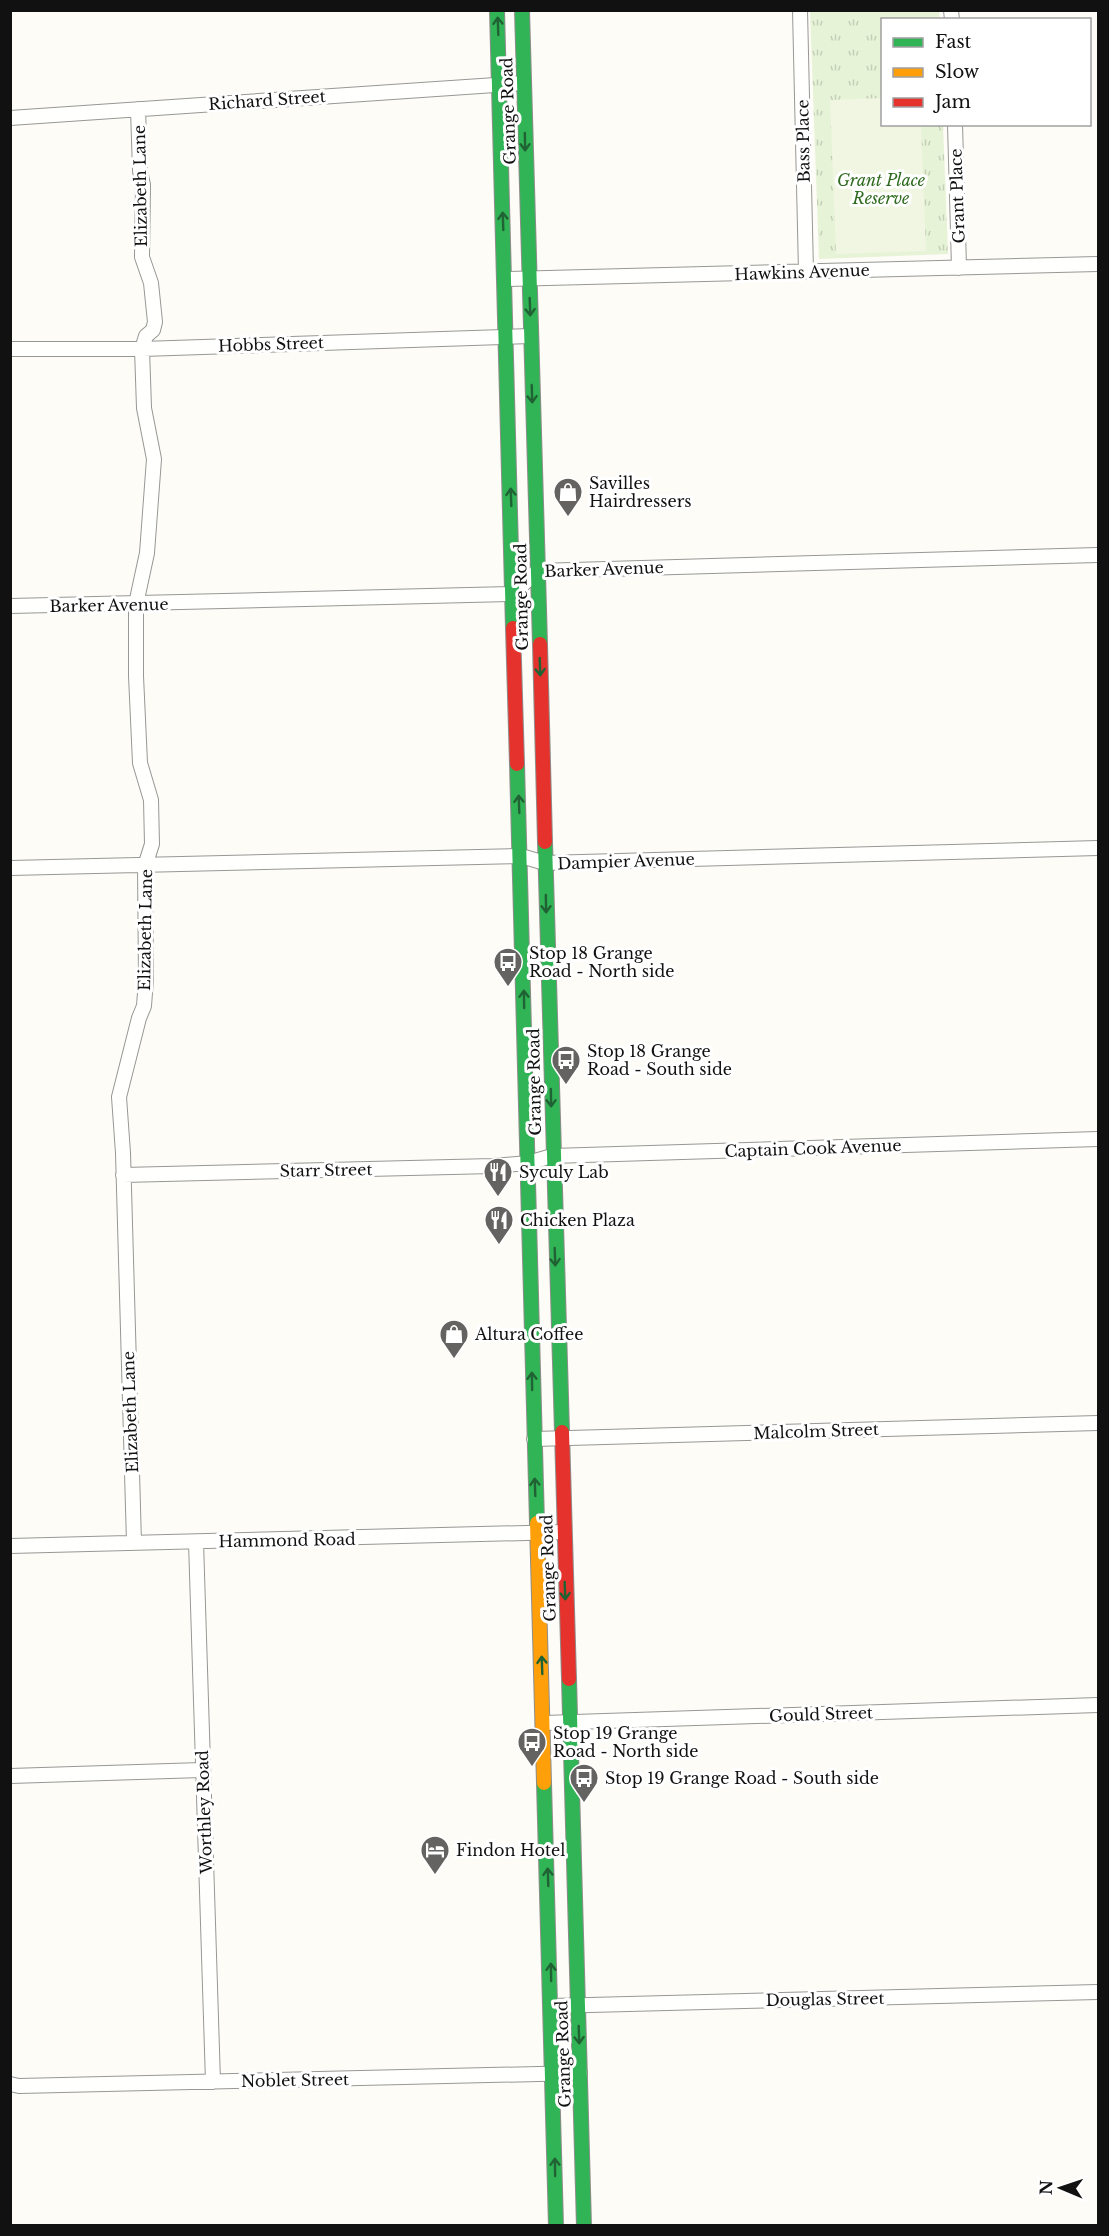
<svg xmlns="http://www.w3.org/2000/svg" width="1109" height="2236" viewBox="0 0 1109 2236" font-family="'Libre Baskerville',serif">
  <style>
    .grass { fill: url(#grass-tufts) }
    .pitch { fill: #f0f6e1 }
    .lines { fill: none; stroke-linecap: round; stroke-linejoin: round }
    .street-casing { stroke: #979795; stroke-width: 16 }
    .fast-casing { stroke: #8e8d8b; stroke-width: 16 }
    .slow-casing { stroke: #8e8d8b; stroke-width: 16 }
    .jam-casing { stroke: #8e8d8b; stroke-width: 16 }
    .street { stroke: #fffffe; stroke-width: 14 }
    .fast { stroke: #30b455; stroke-width: 14 }
    .slow { stroke: #ff9f0a; stroke-width: 14 }
    .jam { stroke: #e5322d; stroke-width: 14 }
    .oneway { stroke: #206233 }
    .labels { text-anchor: middle; stroke-width: 6; stroke-linejoin: round; paint-order: stroke }
    .street-label { font-size: 16px; fill: #111; stroke: #fff }
    .park-label { font-size: 16px; font-style: italic; fill: #2f6b1f; stroke: #fff }
    .poi-label { font-size: 16px; fill: #111; stroke: #fff; text-anchor: start }
  </style>
  <defs>
    <pattern id="grass-tufts" width="24" height="20" patternUnits="userSpaceOnUse" patternTransform="scale(1.5)"><rect width="24" height="20" fill="#e7f3d7"/><path d="M3 7l-1-3M5 7V3M7 7l1-3M15 17l-1-3M17 17v-4M19 17l1-3" fill="none" stroke="#c5cfb8"/></pattern>
  </defs>
  <rect width="100%" height="100%" fill="#fdfcf7"/>
  <path class="grass" d="M810,11H939L940,19L882,20V124L943,125L948,254L819,259Z"/>
  <path class="pitch" d="M882,98V124L921,125L926,251L836,254L830,100Z"/>
  <g class="lines">
    <g class="street-casing">
      <path id="street" d="M800,10L806,272
        M951,10L952,20
        M10,118L524,83
        M955,124L959,268
        M505,279L1098,264
        M10,349H142L531,336
        M10,606L513,594L537,571L1098,555
        M10,868L521,856L545,863L1098,848
        M123,1175L493,1166L528,1163L552,1156L1098,1139
        M534,1439L1098,1423
        M196,1542L213,2082
        M134,1543L123,1153L119,1097L139,1018L144,1006L146,979L145,866L152,844L151,800L140,763L136,676V604L147,553L154,459L144,408L142,349L146,336L153,330L155,322L151,283L142,257L143,185L140,171L138,109
        M10,1546L563,1532
        M544,1723L1098,1705
        M10,1776L202,1770
        M551,2006L1098,1992
        M10,2084L19,2086L580,2073"/>
    </g>
    <g class="fast-casing">
      <path id="fast" d="M497,10L513,628
        M522,10L540,644
        M517,764L537,1523
        M545,842L562,1432
        M569,1679L584,2226
        M544,1783L556,2226"/>
    </g>
    <g class="slow-casing">
      <path id="slow" d="M537,1523L544,1783"/>
    </g>
    <g class="jam-casing">
      <path id="jam" d="M513,628L517,764
        M540,644L545,842
        M562,1432L569,1679"/>
    </g>
    <use href="#street" class="street"/>
    <use href="#fast" class="fast"/>
    <use href="#slow" class="slow"/>
    <use href="#jam" class="jam"/>
  </g>
  <defs><path id="oneway-shaft" d="M-6 0H5M1.5-3L5.5 0L1.5 3" fill="none" stroke-width="1.6" stroke-linecap="round" stroke-linejoin="round" transform="scale(1.5)"/></defs>
  <g class="oneway">
    <use href="#oneway-shaft" transform="translate(498 26) rotate(-92)"/>
    <use href="#oneway-shaft" transform="translate(525 142) rotate(89)"/>
    <use href="#oneway-shaft" transform="translate(503 221) rotate(-92)"/>
    <use href="#oneway-shaft" transform="translate(530 307) rotate(88)"/>
    <use href="#oneway-shaft" transform="translate(532 394) rotate(88)"/>
    <use href="#oneway-shaft" transform="translate(511 497) rotate(-92)"/>
    <use href="#oneway-shaft" transform="translate(540 667) rotate(88)"/>
    <use href="#oneway-shaft" transform="translate(519 804) rotate(-92)"/>
    <use href="#oneway-shaft" transform="translate(546 904) rotate(89)"/>
    <use href="#oneway-shaft" transform="translate(524 999) rotate(-91)"/>
    <use href="#oneway-shaft" transform="translate(551 1098) rotate(89)"/>
    <use href="#oneway-shaft" transform="translate(555 1257) rotate(88)"/>
    <use href="#oneway-shaft" transform="translate(532 1381) rotate(-91)"/>
    <use href="#oneway-shaft" transform="translate(535 1487) rotate(-92)"/>
    <use href="#oneway-shaft" transform="translate(565 1591) rotate(88)"/>
    <use href="#oneway-shaft" transform="translate(542 1665) rotate(-92)"/>
    <use href="#oneway-shaft" transform="translate(548 1877) rotate(-92)"/>
    <use href="#oneway-shaft" transform="translate(551 1972) rotate(-91)"/>
    <use href="#oneway-shaft" transform="translate(579 2035) rotate(88)"/>
    <use href="#oneway-shaft" transform="translate(555 2167) rotate(-91)"/>
  </g>
  <defs>
    <g id="shop-pin" transform="scale(1.5)"><path d="M0 17L-7.5 6A9.5 9.5 0 1 1 7.5 6Z" fill="#646362" stroke="#fff"/><path d="M-5-2.5h2.3a2.7 3.5 0 0 1 5.4 0H5L5.5 6h-11ZM-1.5-2.5h3a1.5 2.3 0 0 0-3 0Z" fill="#fff"/></g>
    <g id="bus-pin" transform="scale(1.5)"><path d="M0 17L-7.5 6A9.5 9.5 0 1 1 7.5 6Z" fill="#646362" stroke="#fff"/><path d="M-5-6H5V4H4V6H2V4H-2V6H-4V4H-5ZM-3.5-4V0h7V-4ZM-3.5 1.2v1.5H-2V1.2ZM2 1.2v1.5H3.5V1.2Z" fill="#fff"/></g>
    <g id="restaurant-pin" transform="scale(1.5)"><path d="M0 17L-7.5 6A9.5 9.5 0 1 1 7.5 6Z" fill="#646362" stroke="#fff"/><path d="M-5-6h1v4h1v-4h1v4h1v-4h1v5L-1.5 .5V6h-2V.5L-5-1ZM5-6V6H3V1.5H1.5Q1.5-4 5-6Z" fill="#fff"/></g>
    <g id="hotel-pin" transform="scale(1.5)"><path d="M0 17L-7.5 6A9.5 9.5 0 1 1 7.5 6Z" fill="#646362" stroke="#fff"/><path d="M-6-4.5h1.5V1H6V5H4.5V3h-9V5H-6ZM-4 0a1.8 1.8 0 1 1 3.6 0ZM.5 0V-2.5h3Q6-2.5 6 0Z" fill="#fff"/></g>
  </defs>
  <g fill-rule="evenodd">
    <use href="#shop-pin" x="568" y="492"/>
    <use href="#bus-pin" x="508" y="962"/>
    <use href="#bus-pin" x="566" y="1060"/>
    <use href="#restaurant-pin" x="498" y="1172"/>
    <use href="#restaurant-pin" x="499" y="1220"/>
    <use href="#shop-pin" x="454" y="1334"/>
    <use href="#bus-pin" x="532" y="1742"/>
    <use href="#bus-pin" x="584" y="1778"/>
    <use href="#hotel-pin" x="435" y="1850"/>
  </g>
  <g class="labels">
    <g class="street-label">
      <text transform="translate(267 100) rotate(-4)" y="6">Richard Street</text>
      <text transform="translate(508 111) rotate(-92)" y="6">Grange Road</text>
      <text transform="translate(803 141) rotate(-91)" y="6">Bass Place</text>
      <text transform="translate(140 186) rotate(-91)" y="6">Elizabeth Lane</text>
      <text transform="translate(957 196) rotate(-92)" y="6">Grant Place</text>
      <text transform="translate(802 272) rotate(-2)" y="6">Hawkins Avenue</text>
      <text transform="translate(271 344) rotate(-2)" y="6">Hobbs Street</text>
      <text transform="translate(604 569) rotate(-2)" y="6">Barker Avenue</text>
      <text transform="translate(521 597) rotate(-91)" y="6">Grange Road</text>
      <text transform="translate(109 605) rotate(-1)" y="6">Barker Avenue</text>
      <text transform="translate(626 861) rotate(-2)" y="6">Dampier Avenue</text>
      <text transform="translate(145 930) rotate(-89)" y="6">Elizabeth Lane</text>
      <text transform="translate(534 1082) rotate(-91)" y="6">Grange Road</text>
      <text transform="translate(813 1148) rotate(-2)" y="6">Captain Cook Avenue</text>
      <text transform="translate(326 1170) rotate(-1)" y="6">Starr Street</text>
      <text transform="translate(130 1412) rotate(-92)" y="6">Elizabeth Lane</text>
      <text transform="translate(816 1431) rotate(-2)" y="6">Malcolm Street</text>
      <text transform="translate(287 1540) rotate(-1)" y="6">Hammond Road</text>
      <text transform="translate(548 1568) rotate(-92)" y="6">Grange Road</text>
      <text transform="translate(821 1714) rotate(-2)" y="6">Gould Street</text>
      <text transform="translate(204 1812) rotate(-92)" y="6">Worthley Road</text>
      <text transform="translate(825 1999) rotate(-1)" y="6">Douglas Street</text>
      <text transform="translate(563 2054) rotate(-92)" y="6">Grange Road</text>
      <text transform="translate(295 2080) rotate(-1)" y="6">Noblet Street</text>
    </g>
    <g class="park-label">
      <text x="881" y="186">Grant Place<tspan x="881" dy="18">Reserve</tspan></text>
    </g>
    <g class="poi-label">
      <text x="589" y="489">Savilles<tspan x="589" dy="18">Hairdressers</tspan></text>
      <text x="529" y="959">Stop 18 Grange<tspan x="529" dy="18">Road - North side</tspan></text>
      <text x="587" y="1057">Stop 18 Grange<tspan x="587" dy="18">Road - South side</tspan></text>
      <text x="519" y="1178">Syculy Lab</text>
      <text x="520" y="1226">Chicken Plaza</text>
      <text x="475" y="1340">Altura Coffee</text>
      <text x="553" y="1739">Stop 19 Grange<tspan x="553" dy="18">Road - North side</tspan></text>
      <text x="605" y="1784">Stop 19 Grange Road - South side</text>
      <text x="456" y="1856">Findon Hotel</text>
    </g>
  </g>
  <rect width="1109" height="2236" fill="none" stroke="#111111" stroke-width="24"/>
  <rect x="881" y="18" width="210" height="108" fill="#ffffff" stroke="#a0a0a0" stroke-width="1.5"/>
  <rect x="893" y="38" width="30" height="9" fill="#30b455" stroke="#a0a0a0" stroke-width="1.5"/>
  <text x="935" y="48" font-size="18" fill="#111111">Fast</text>
  <rect x="893" y="68" width="30" height="9" fill="#ff9f0a" stroke="#a0a0a0" stroke-width="1.5"/>
  <text x="935" y="78" font-size="18" fill="#111111">Slow</text>
  <rect x="893" y="98" width="30" height="9" fill="#e5322d" stroke="#a0a0a0" stroke-width="1.5"/>
  <text x="935" y="108" font-size="18" fill="#111111">Jam</text>
  <g transform="translate(1061 2188) rotate(272)" stroke="#ffffff" stroke-width="4.5" paint-order="stroke">
  <path d="M0-4.5L10 22L0 15L-10 22Z" fill="#111111"/>
  <text y="-9" font-size="16" font-weight="bold" text-anchor="middle" fill="#111111">N</text>
  </g>
</svg>
